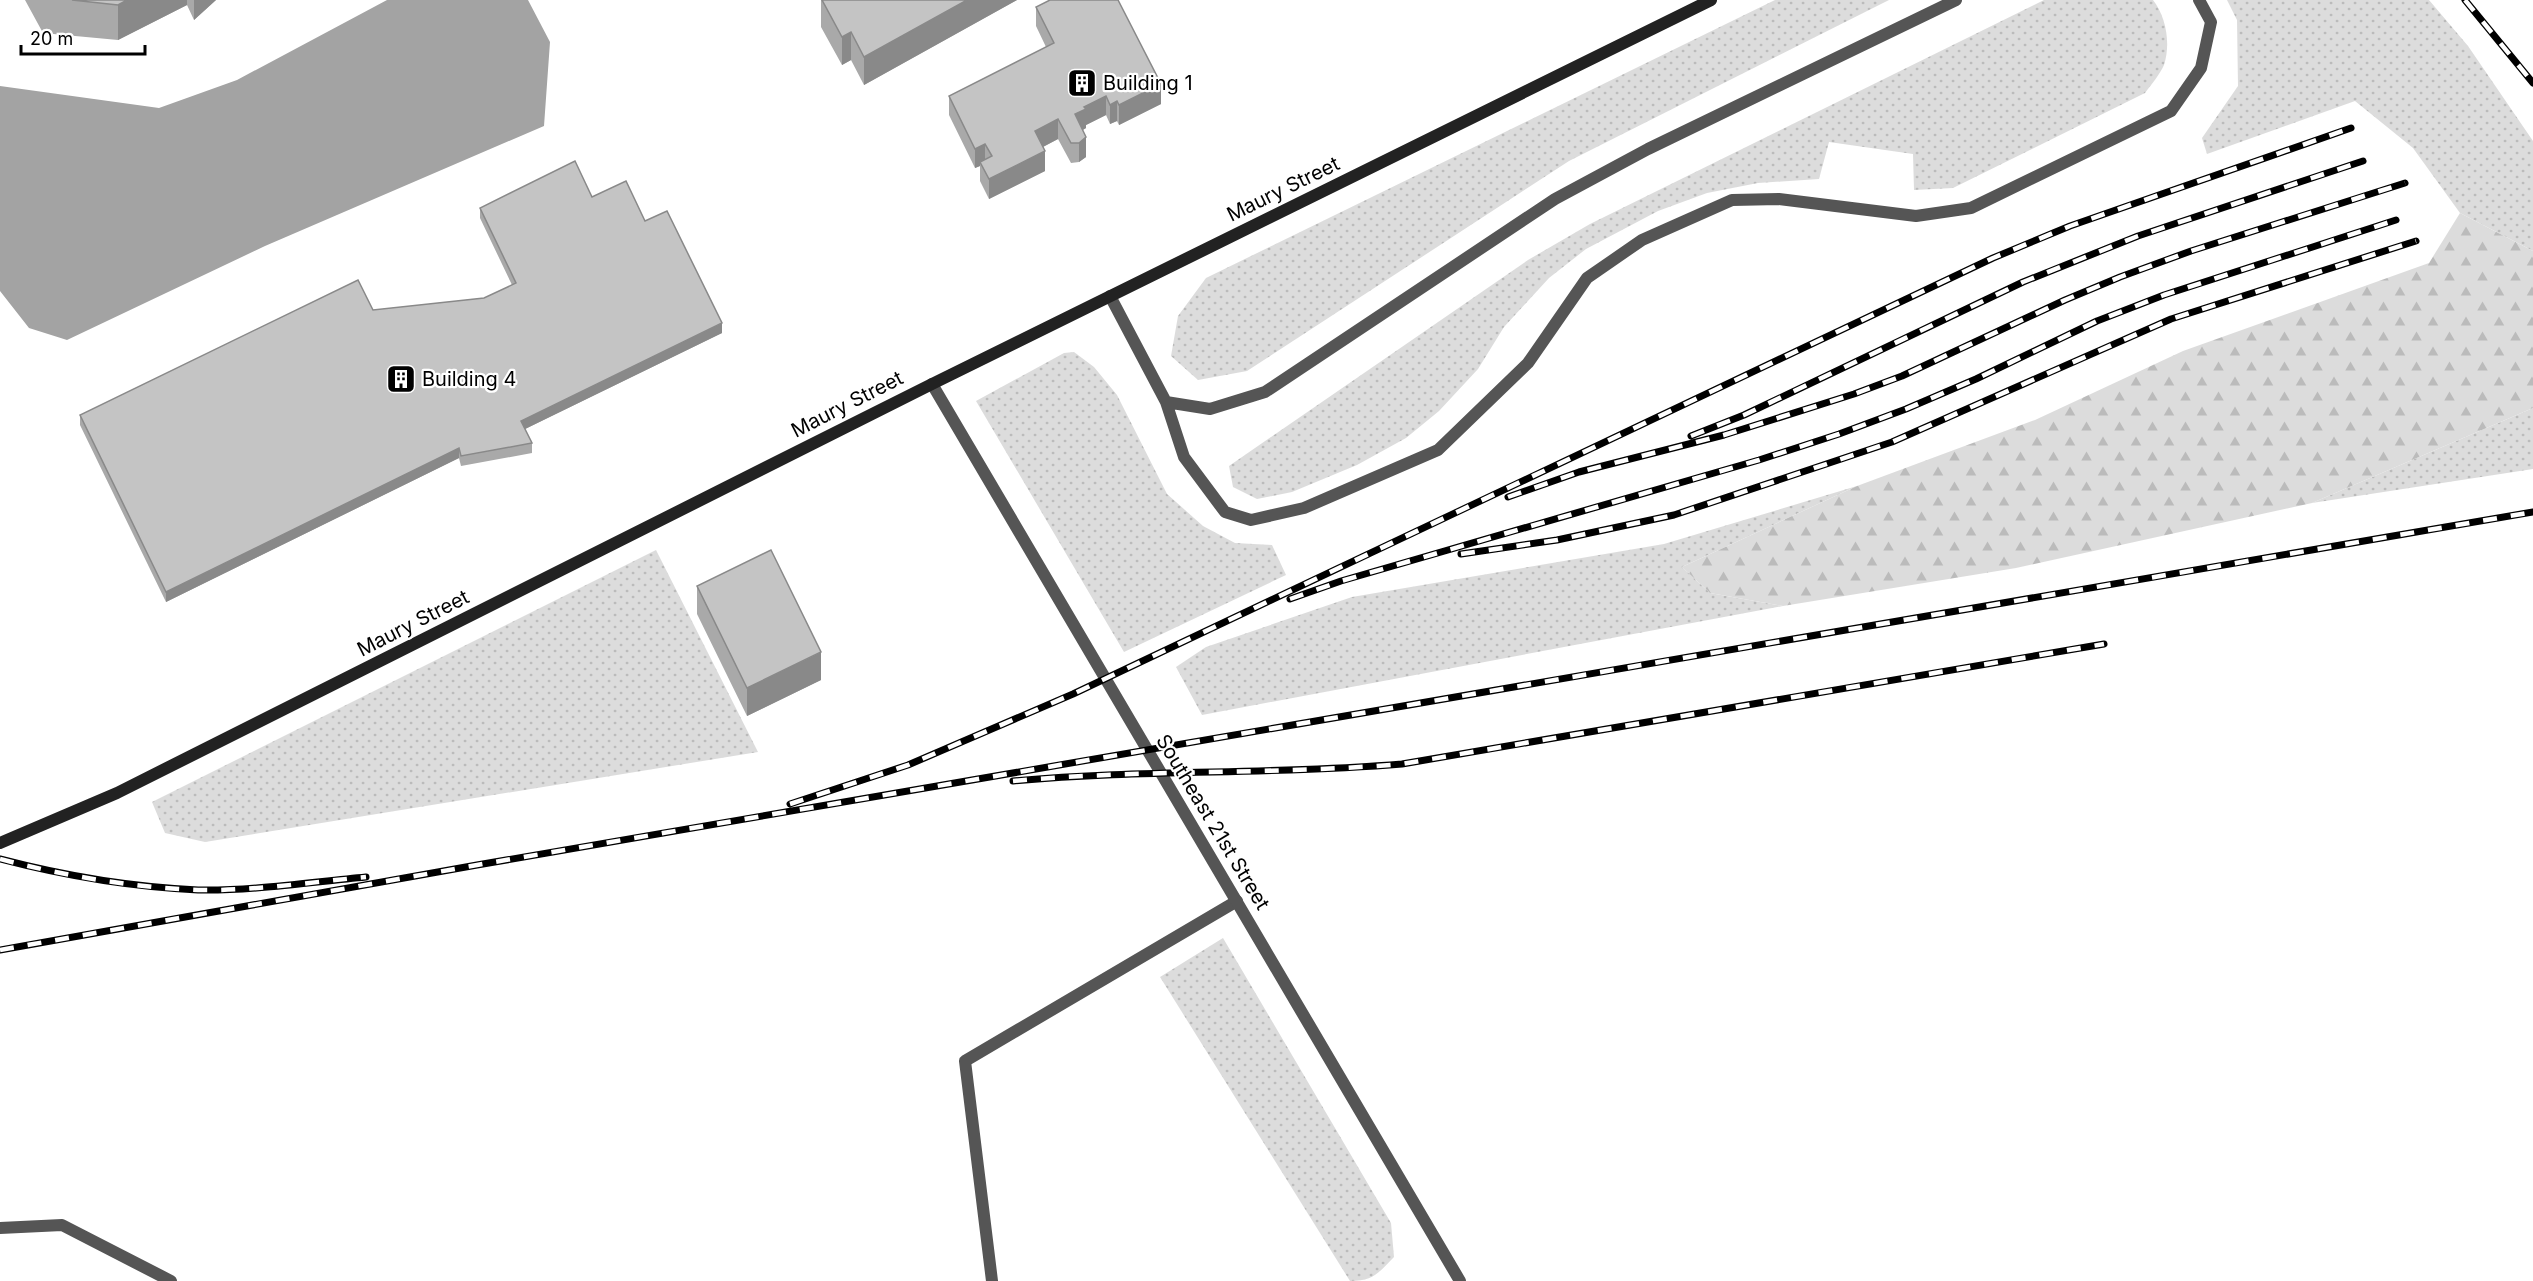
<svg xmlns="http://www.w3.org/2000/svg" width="2533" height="1281" viewBox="0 0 2533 1281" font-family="Inter,sans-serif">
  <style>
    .green { fill: url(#green-dots) }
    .forest { fill: url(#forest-firs) }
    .water { fill: #a3a3a3 }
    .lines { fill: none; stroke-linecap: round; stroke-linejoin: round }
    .lane { stroke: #555; stroke-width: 12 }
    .street { stroke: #555; stroke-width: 12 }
    .secondary { stroke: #222; stroke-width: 12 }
    .rail-casing { stroke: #000; stroke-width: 7 }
    .rail { stroke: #fff; stroke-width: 4.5; stroke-dasharray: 14; stroke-linecap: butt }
    .wall { fill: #a9a9a9 }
    .shaded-wall { fill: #898989 }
    .building { fill: #c4c4c4; stroke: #898989; stroke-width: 1.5 }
    .labels { text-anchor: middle; stroke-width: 4.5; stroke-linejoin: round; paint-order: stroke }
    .poi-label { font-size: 20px; fill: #000; stroke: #fff; text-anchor: start }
    .street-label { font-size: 20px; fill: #000; stroke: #fff }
  </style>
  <defs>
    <pattern id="green-dots" width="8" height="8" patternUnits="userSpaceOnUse" patternTransform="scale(1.5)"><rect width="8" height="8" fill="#dcdcdc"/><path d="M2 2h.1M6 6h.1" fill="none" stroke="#bbb" stroke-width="1.8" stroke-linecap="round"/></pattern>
    <pattern id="forest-firs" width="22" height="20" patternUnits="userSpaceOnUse" patternTransform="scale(1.5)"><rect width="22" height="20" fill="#dcdcdc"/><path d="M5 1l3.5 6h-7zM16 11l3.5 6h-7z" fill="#bbb"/></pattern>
  </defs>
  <rect width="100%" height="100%" fill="#fff"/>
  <path class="green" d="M1775,0H1889L1569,161L1247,371L1198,380L1171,356L1178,316L1206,278Z
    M2044,0H2153C2166,17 2171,43 2164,65C2160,74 2151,85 2145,93L1953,188L1914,190L1913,154L1829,142L1819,179L1758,183L1707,193L1658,211L1586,249L1549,278L1504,327L1478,369L1439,411L1406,438L1357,465L1292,492L1257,499L1233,487L1229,466L1528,260L1590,224Z
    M2227,0H2429L2468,46L2533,141V251L2460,213L2413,148L2355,101L2207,154L2202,138L2238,86L2237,20Z
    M1074,352L1094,367L1117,395L1167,494L1203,526L1235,543L1272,545L1286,575L1124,652L976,401L1064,353Z
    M2533,408V469L2312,503Z
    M1857,486L1682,567L1710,593L1783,606L1202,715L1176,667L1206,647L1352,597L1664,544Z
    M656,550L758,752L205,842L165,833L152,802Z
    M1223,938L1391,1223L1394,1257C1378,1273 1374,1281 1350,1281L1160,977Z"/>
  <path class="forest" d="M2460,213L2533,251V408L2312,503L2016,568L1783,606L1710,593L1682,567L1857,486L2035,420L2183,351L2429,263Z"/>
  <path class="water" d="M387,0H528L550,42L544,126L265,246L67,340L29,328L0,291V86L159,108L237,80Z"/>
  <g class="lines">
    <path class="lane" d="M1110,296L1166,402L1184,457L1225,512L1251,520L1304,508L1438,450L1528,363L1587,278L1642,240L1732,200L1779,199L1916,216L1971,208L2171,111L2201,68L2211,22L2199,0
      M1166,402L1210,409L1265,392L1555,199L1648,149L1956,0
      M0,1228L62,1225L171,1281
      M992,1281L965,1061L1237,901"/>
    <path class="street" d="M932,384L1460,1281"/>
    <path class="secondary" d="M0,843L117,793L932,384L1711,0"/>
    <g class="rail-casing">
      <path id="rail" d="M2465,0L2533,83
        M1691,436L1744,415L2023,282L2138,236L2363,161
        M1508,497L1579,472L1724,435L1854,394L1902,376L2065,300L2120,277L2191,251L2405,183
        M1461,554L1557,540L1674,515L1892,442L2171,319L2416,241
        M1290,599L1341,581L1759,460L1839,434L1906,409L1976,379L2097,321L2164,295L2396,220
        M1013,781C1142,769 1272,775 1402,764L2104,644
        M790,804L908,765L1073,694L1993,258L2070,226L2351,128
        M0,859C65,876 130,887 198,890C254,891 311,882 366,877
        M0,950L477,865L2533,512"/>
    </g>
    <use href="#rail" class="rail"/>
  </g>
  <path class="wall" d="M25,0H216L194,20L187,5L118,40L43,33Z
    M821,0H1017L864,85L851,60L842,65L821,27Z
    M1036,7L1161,104L1119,125L1117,121L1110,124L1106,115L1086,125V128L1083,130L1086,157L1079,162L1071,163L1058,139L1043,147L1045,171L989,199L980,181V166L975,168L949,115V96L1046,47L1036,26Z
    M592,197L645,221L722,333L525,429L532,443V453L461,466L459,458L166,602L80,425V415L373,310L484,298L512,285L480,218V208Z
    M697,586L821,680L747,716L697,614Z"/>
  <path class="shaded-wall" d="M127,0H187V5L118,40V5Z
    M194,0H216L194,20Z
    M967,0H1017L864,85V57Z
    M851,32V60L842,65V37Z
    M1161,84V104L1119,125V105Z
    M1106,96V115L1086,125V128L1075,134V114L1084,107Z
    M1117,101V121L1110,124V105Z
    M1058,119V139L1035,151V131Z
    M1086,137V157L1079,162V143Z
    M985,144V163L980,162V166L975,168V149Z
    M1045,151V171L989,199V179Z
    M722,323V333L521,431V421Z
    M459,448V458L166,602V592Z
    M821,652V680L747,716V688Z"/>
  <path class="building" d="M72,0H127L118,5Z
    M822,0H967L864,57L851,32L842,37Z
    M1050,0H1118L1161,84L1119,105L1117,101L1110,105L1106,96L1084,107L1086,109L1075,114L1086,137L1079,143H1071L1058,119L1035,131L1045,151L989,179L980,162L992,156L985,144L975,149L949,96L1054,43L1036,7Z
    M575,161L592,197L626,181L645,221L667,211L722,323L521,421L532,443L461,456L459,448L166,592L80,415L358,280L373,310L484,298L516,283L480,208Z
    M771,550L821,652L747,688L697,586Z"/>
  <defs>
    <g id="building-square" transform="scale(1.5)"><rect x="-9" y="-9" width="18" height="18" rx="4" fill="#000" stroke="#fff"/><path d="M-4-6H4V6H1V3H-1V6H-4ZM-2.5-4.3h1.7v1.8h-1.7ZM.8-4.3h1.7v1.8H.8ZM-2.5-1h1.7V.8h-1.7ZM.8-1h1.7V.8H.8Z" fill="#fff"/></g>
  </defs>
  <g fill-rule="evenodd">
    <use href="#building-square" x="1082" y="83"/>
    <use href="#building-square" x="401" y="379"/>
  </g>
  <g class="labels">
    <g class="poi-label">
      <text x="1103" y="90">Building 1</text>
      <text x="422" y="386">Building 4</text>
    </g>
    <g class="street-label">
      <text transform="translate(1283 189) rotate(-26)" y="7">Maury Street</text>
      <text transform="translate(847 404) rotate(-27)" y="7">Maury Street</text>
      <text transform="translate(413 623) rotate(-27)" y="7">Maury Street</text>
      <text transform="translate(1213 822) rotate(59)" y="7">Southeast 21st Street</text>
    </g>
  </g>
  <path d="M21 45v9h124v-9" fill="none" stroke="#000000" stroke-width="3"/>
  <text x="30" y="45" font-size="18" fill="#000000" stroke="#ffffff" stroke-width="4.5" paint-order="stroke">20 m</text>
</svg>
